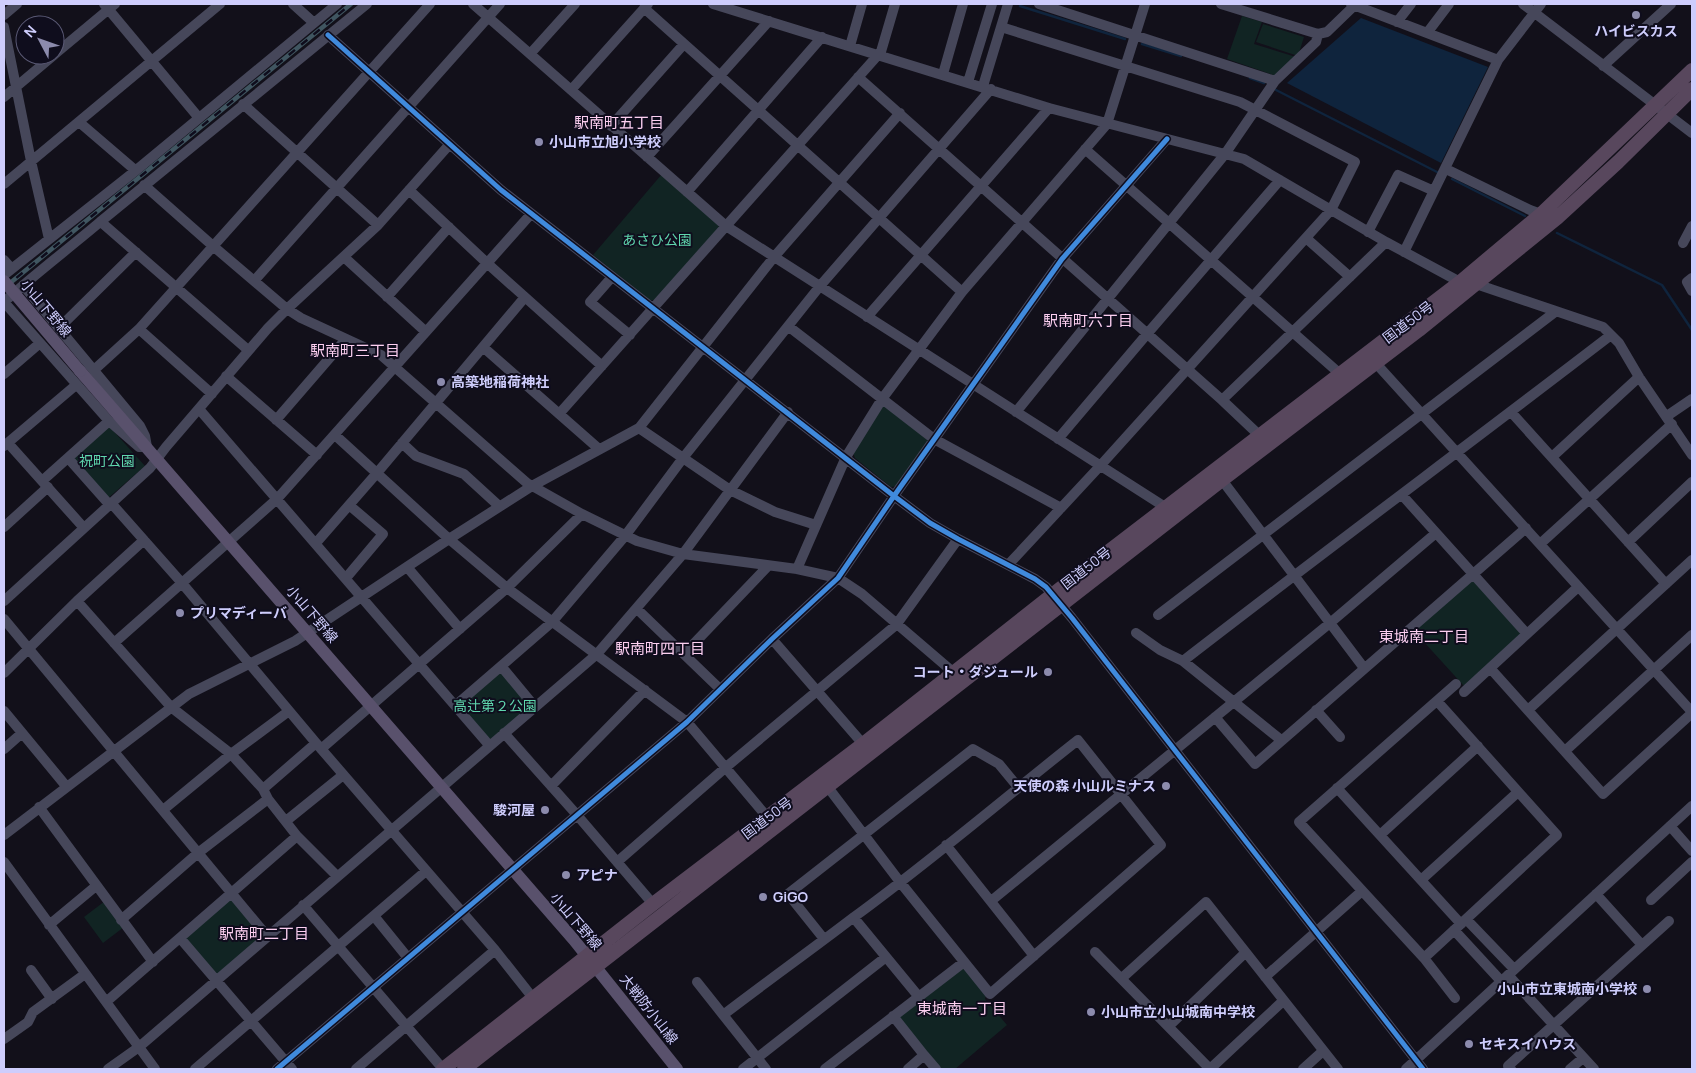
<svg xmlns="http://www.w3.org/2000/svg" width="1696" height="1073" viewBox="0 0 1696 1073" font-family="Manrope,'Noto Sans JP',sans-serif">
  <style>
    .green { fill: #112423 }
    .water { fill: #0f243d }
    .lines { fill: none; stroke-linecap: round; stroke-linejoin: round }
    .stream { stroke: #0f243d; stroke-width: 2.5 }
    .minor { stroke: #46475a; stroke-width: 10 }
    .major { stroke: #59516c; stroke-width: 12 }
    .highway { stroke: #58475d; stroke-width: 14 }
    .rail-casing { stroke: #405661; stroke-width: 4.5 }
    .rail { stroke: #0f0d1d; stroke-width: 2.5; stroke-dasharray: 8; stroke-linecap: butt }
    .major-bridge { stroke: #59516c; stroke-width: 12 }
    .cycleway-casing { stroke: #0f0d1d; stroke-width: 8 }
    .cycleway { stroke: #408adc; stroke-width: 5 }
    .poi-dot { fill: #8c8bad; stroke: #0f0d1d; stroke-width: 2 }
    .labels { text-anchor: middle; stroke-width: 4; stroke-linejoin: round; paint-order: stroke }
    .poi-label { font-size: 14px; font-weight: bold; fill: #cecdfc; stroke: #0f0d1d; text-anchor: start }
    .park-label { font-size: 14px; fill: #5fd6ad; stroke: #0f0d1d }
    .street-label { font-size: 14px; fill: #cecdfc; stroke: #0f0d1d }
    .neighbourhood-label { font-size: 15px; fill: #fccff0; stroke: #0f0d1d }
  </style>
  <rect width="100%" height="100%" fill="#12101a"/>
  <path class="green" d="M1242,16L1262,22L1254,44L1296,57L1276,76L1227,59Z
    M1263,24L1304,37L1298,56L1256,42Z
    M662,174L718,223L719,229L655,300H649L593,255Z
    M885,405L929,441L897,486L891,487L855,458L853,452L882,406Z
    M109,426L145,466L107,499L73,459Z
    M1470,579L1474,580L1522,633L1464,686L1413,630Z
    M501,668L533,707L489,744L458,705Z
    M231,896L265,936L217,979L183,938Z
    M105,901L124,927L103,943L84,917Z
    M964,967L986,995L985,999L1007,1025L955,1069H940L898,1018Z"/>
  <path class="water" d="M1361,18L1488,67L1441,163L1287,83Z"/>
  <g class="lines">
    <path class="stream" d="M1020,6L1125,39
      M1142,44L1181,56
      M1250,78L1264,83
      M1276,90L1437,172
      M1452,179L1525,216
      M1557,233L1662,285L1692,330"/>
    <path class="minor" d="M104,4L199,118
      M293,4L314,23
      M473,4L726,226L1165,507
      M713,4L1049,108L1244,159L1386,242L1460,282
      M1039,4L1275,81
      M1221,4L1318,34L1327,32L1356,4
      M1351,4L1498,60
      M1523,4L1692,133
      M644,8L962,292
      M4,15L17,4
      M1397,22L1411,4
      M4,27L31,161L49,239
      M1001,27L1240,102L1355,162L1331,210L1100,466L1008,565
      M1427,33L1449,4
      M328,35L501,190L894,496L930,523L958,539L1035,579L1046,587L1072,618L1423,1069
      M850,46L862,4
      M55,54L115,4
      M530,54L575,4
      M880,55L895,4
      M1603,66L1671,4
      M943,74L963,4
      M858,77L1222,400L1259,435
      M968,82L992,4
      M983,86L1008,4
      M571,90L648,4
      M4,97L54,55
      M243,104L378,225
      M79,122L135,170
      M611,126L684,44
      M1085,149L1339,373
      M647,157L769,21
      M1446,169L1530,210L1541,214
      M4,184L220,4
      M144,185L213,246L287,309L301,318L381,355L527,483L582,514L637,541L683,554L797,569L838,578L862,594L953,672
      M409,190L488,264L602,366
      M687,192L822,37
      M101,222L248,350
      M1368,232L1398,175L1434,191
      M1306,238L1350,277
      M1683,243L1692,226
      M1404,252L1498,60L1541,4
      M344,257L426,332
      M4,260L11,268
      M4,275L134,172L337,4
      M612,277L590,302L630,335
      M1692,278L1687,282L1692,291
      M254,281L500,4
      M1476,284L1603,327L1619,343L1639,377L1692,455
      M23,285L140,426L145,436L147,447H139L109,421L4,302C35,274 68,249 100,222C189,149 278,76 367,4
      M387,297L449,227
      M867,317L1049,108
      M788,326L934,439L1061,508
      M59,328L136,252
      M139,329L212,394
      M483,347L599,449
      M1372,359L1692,712
      M94,370L139,329L430,4
      M4,374L40,343
      M226,376L317,455
      M1222,400L1386,242
      M199,409L489,745
      M1016,412L1225,154L1275,81L1316,42L1318,34
      M1511,412L1666,584
      M559,414L878,55
      M1667,416L1692,399
      M276,420L346,339
      M639,428L730,490L775,512L816,525
      M335,435L449,539L507,588L687,722L768,818
      M1058,439L1147,334L1280,180
      M8,443L84,528
      M402,443L416,456L464,474L499,506
      M4,446L76,385
      M1552,457L1639,377
      M68,458L107,502L112,504L181,582L316,743L495,950L533,998
      M1222,480L1364,668
      M42,481L109,421
      M1402,495L1527,634
      M4,527L48,487
      M1628,542L1692,482
      M316,543L377,473L525,297
      M1540,544L1672,424
      M407,567L460,629
      M797,569L846,457L882,399L962,292L1107,124L1145,4
      M346,578L383,534L349,505
      M4,601L150,468L166,447L268,328L287,309L378,225L449,145
      M77,601L171,707L231,754L263,789L268,799L297,836L337,876
      M637,609L720,689
      M1158,615L1555,312
      M4,619L267,936
      M1136,633L1160,650L1183,661L1281,740
      M772,639L863,744
      M114,643L277,499L531,214
      M684,654L768,566
      M1183,661C1325,551 1469,444 1611,335
      M501,666L535,707
      M1490,668L1603,794L1692,713
      M4,673L77,601L144,540
      M1464,692L1578,587
      M456,705L552,622L625,536L683,458L820,286L991,89
      M1316,710L1340,737
      M1528,710L1692,560
      M4,711L66,786
      M1215,717L1255,764L1526,528
      M504,733L577,815L653,904
      M4,749L22,733
      M321,749L507,588L582,514
      M1565,751L1692,635
      M551,786L645,690
      M1337,788L1461,924
      M263,789L316,743
      M39,807L153,962
      M163,810L231,754L289,711
      M286,821L343,775
      M1670,826L1692,851
      M4,835L189,694L295,641L449,539L532,486L639,428L774,257L900,113
      M1380,835L1478,746
      M946,845L1034,956
      M4,862L155,1069
      M617,862L725,768L896,625L958,539
      M1421,880L1518,792
      M1596,894L1642,945
      M1651,900L1692,862
      M991,901L1330,623L1436,533
      M303,905L443,1069
      M374,916L408,958
      M854,918L919,997
      M1466,919L1514,969
      M121,920L198,853L268,799
      M49,925L96,886
      M1454,930L1501,981
      M180,938L292,1069
      M824,939L788,894L973,749L999,764L1018,787
      M1095,952L1210,1069
      M1424,958L1557,835L1437,701
      M31,970L52,999
      M1508,975L1594,1069
      M1265,977L1362,891
      M1122,978L1206,902L1338,1069
      M697,982L766,1069
      M1455,998L1424,958L1299,822L1456,684
      M106,1002L297,836
      M723,1015C766,982 811,950 854,917C931,861 1003,799 1078,740L1161,845L990,994L900,882L827,786
      M893,1016L924,1055L908,1069
      M1169,1026L1245,953
      M4,1039L28,1022L33,1012L85,974
      M924,1055L936,1069
      M108,1069L139,1047L597,654L683,554L788,412
      M195,1069L426,871
      M277,1069L687,722L772,639L838,578L894,496L1062,259L1167,139
      M356,1069L495,950
      M743,1069L886,957
      M825,1069L964,962
      M1210,1069L1283,1001
      M1303,1069L1323,1051
      M1406,1069L1692,806
      M1511,1069L1508,1066L1669,921
      M1570,1069L1583,1058"/>
    <path class="major" d="M80,371L574,940L677,1069"/>
    <path class="highway" d="M443,1069L653,904L863,744L1066,584L1460,282L1541,214L1692,70
      M464,1069L1222,480L1419,330L1557,218L1618,162L1692,89"/>
    <g class="rail-casing">
      <path id="rail" d="M4,288L351,4"/>
    </g>
    <use href="#rail" class="rail"/>
    <path class="major-bridge" d="M4,281L80,371"/>
    <g class="cycleway-casing">
      <path id="cycleway" d="M328,35L501,190L894,496L930,523L958,539L1035,579L1046,587L1072,618L1423,1069
        M277,1069L687,722L772,639L838,578L894,496L1062,259L1167,139"/>
    </g>
    <use href="#cycleway" class="cycleway"/>
  </g>
  <g class="poi-dot">
    <circle cx="1636" cy="15" r="5"/>
    <circle cx="539" cy="142" r="5"/>
    <circle cx="441" cy="382" r="5"/>
    <circle cx="180" cy="613" r="5"/>
    <circle cx="1048" cy="672" r="5"/>
    <circle cx="1166" cy="786" r="5"/>
    <circle cx="545" cy="810" r="5"/>
    <circle cx="566" cy="875" r="5"/>
    <circle cx="763" cy="897" r="5"/>
    <circle cx="1647" cy="989" r="5"/>
    <circle cx="1091" cy="1012" r="5"/>
    <circle cx="1469" cy="1044" r="5"/>
  </g>
  <g class="labels">
    <g class="poi-label">
      <text x="1636" y="36" text-anchor="middle">ハイビスカス</text>
      <text x="549" y="147">小山市立旭小学校</text>
      <text x="451" y="387">高築地稲荷神社</text>
      <text x="190" y="618">プリマディーバ</text>
      <text x="1038" y="677" text-anchor="end">コート・ダジュール</text>
      <text x="1156" y="791" text-anchor="end">天使の森 小山ルミナス</text>
      <text x="535" y="815" text-anchor="end">駿河屋</text>
      <text x="576" y="880">アピナ</text>
      <text x="773" y="902">GiGO</text>
      <text x="1637" y="994" text-anchor="end">小山市立東城南小学校</text>
      <text x="1101" y="1017">小山市立小山城南中学校</text>
      <text x="1479" y="1049">セキスイハウス</text>
    </g>
    <g class="park-label">
      <text x="657" y="245">あさひ公園</text>
      <text x="107" y="466">祝町公園</text>
      <text x="495" y="711">高辻第２公園</text>
    </g>
    <g class="street-label">
      <text transform="translate(46 308) rotate(50)" y="5">小山下野線</text>
      <text transform="translate(1408 322) rotate(-37)" y="5">国道50号</text>
      <text transform="translate(1086 568) rotate(-38)" y="5">国道50号</text>
      <text transform="translate(312 614) rotate(49)" y="5">小山下野線</text>
      <text transform="translate(767 818) rotate(-37)" y="5">国道50号</text>
      <text transform="translate(576 921) rotate(49)" y="5">小山下野線</text>
      <text transform="translate(649 1009) rotate(52)" y="5">大戦防小山線</text>
    </g>
    <g class="neighbourhood-label">
      <text x="619" y="128">駅南町五丁目</text>
      <text x="1088" y="326">駅南町六丁目</text>
      <text x="355" y="356">駅南町三丁目</text>
      <text x="1424" y="642">東城南二丁目</text>
      <text x="660" y="654">駅南町四丁目</text>
      <text x="264" y="939">駅南町二丁目</text>
      <text x="962" y="1014">東城南一丁目</text>
    </g>
  </g>
  <rect width="1696" height="1073" fill="none" stroke="#cecdfc" stroke-width="10"/>
  <g transform="translate(40 40) rotate(311)"><circle r="24" fill="#0f0d1d" stroke="#5b5a76"/>
  <path d="M0-4L9 19L0 12L-9 19Z" fill="#8c8bad"/>
  <text y="-8" font-size="14" font-weight="bold" text-anchor="middle" fill="#cecdfc">N</text>
  </g>
</svg>
